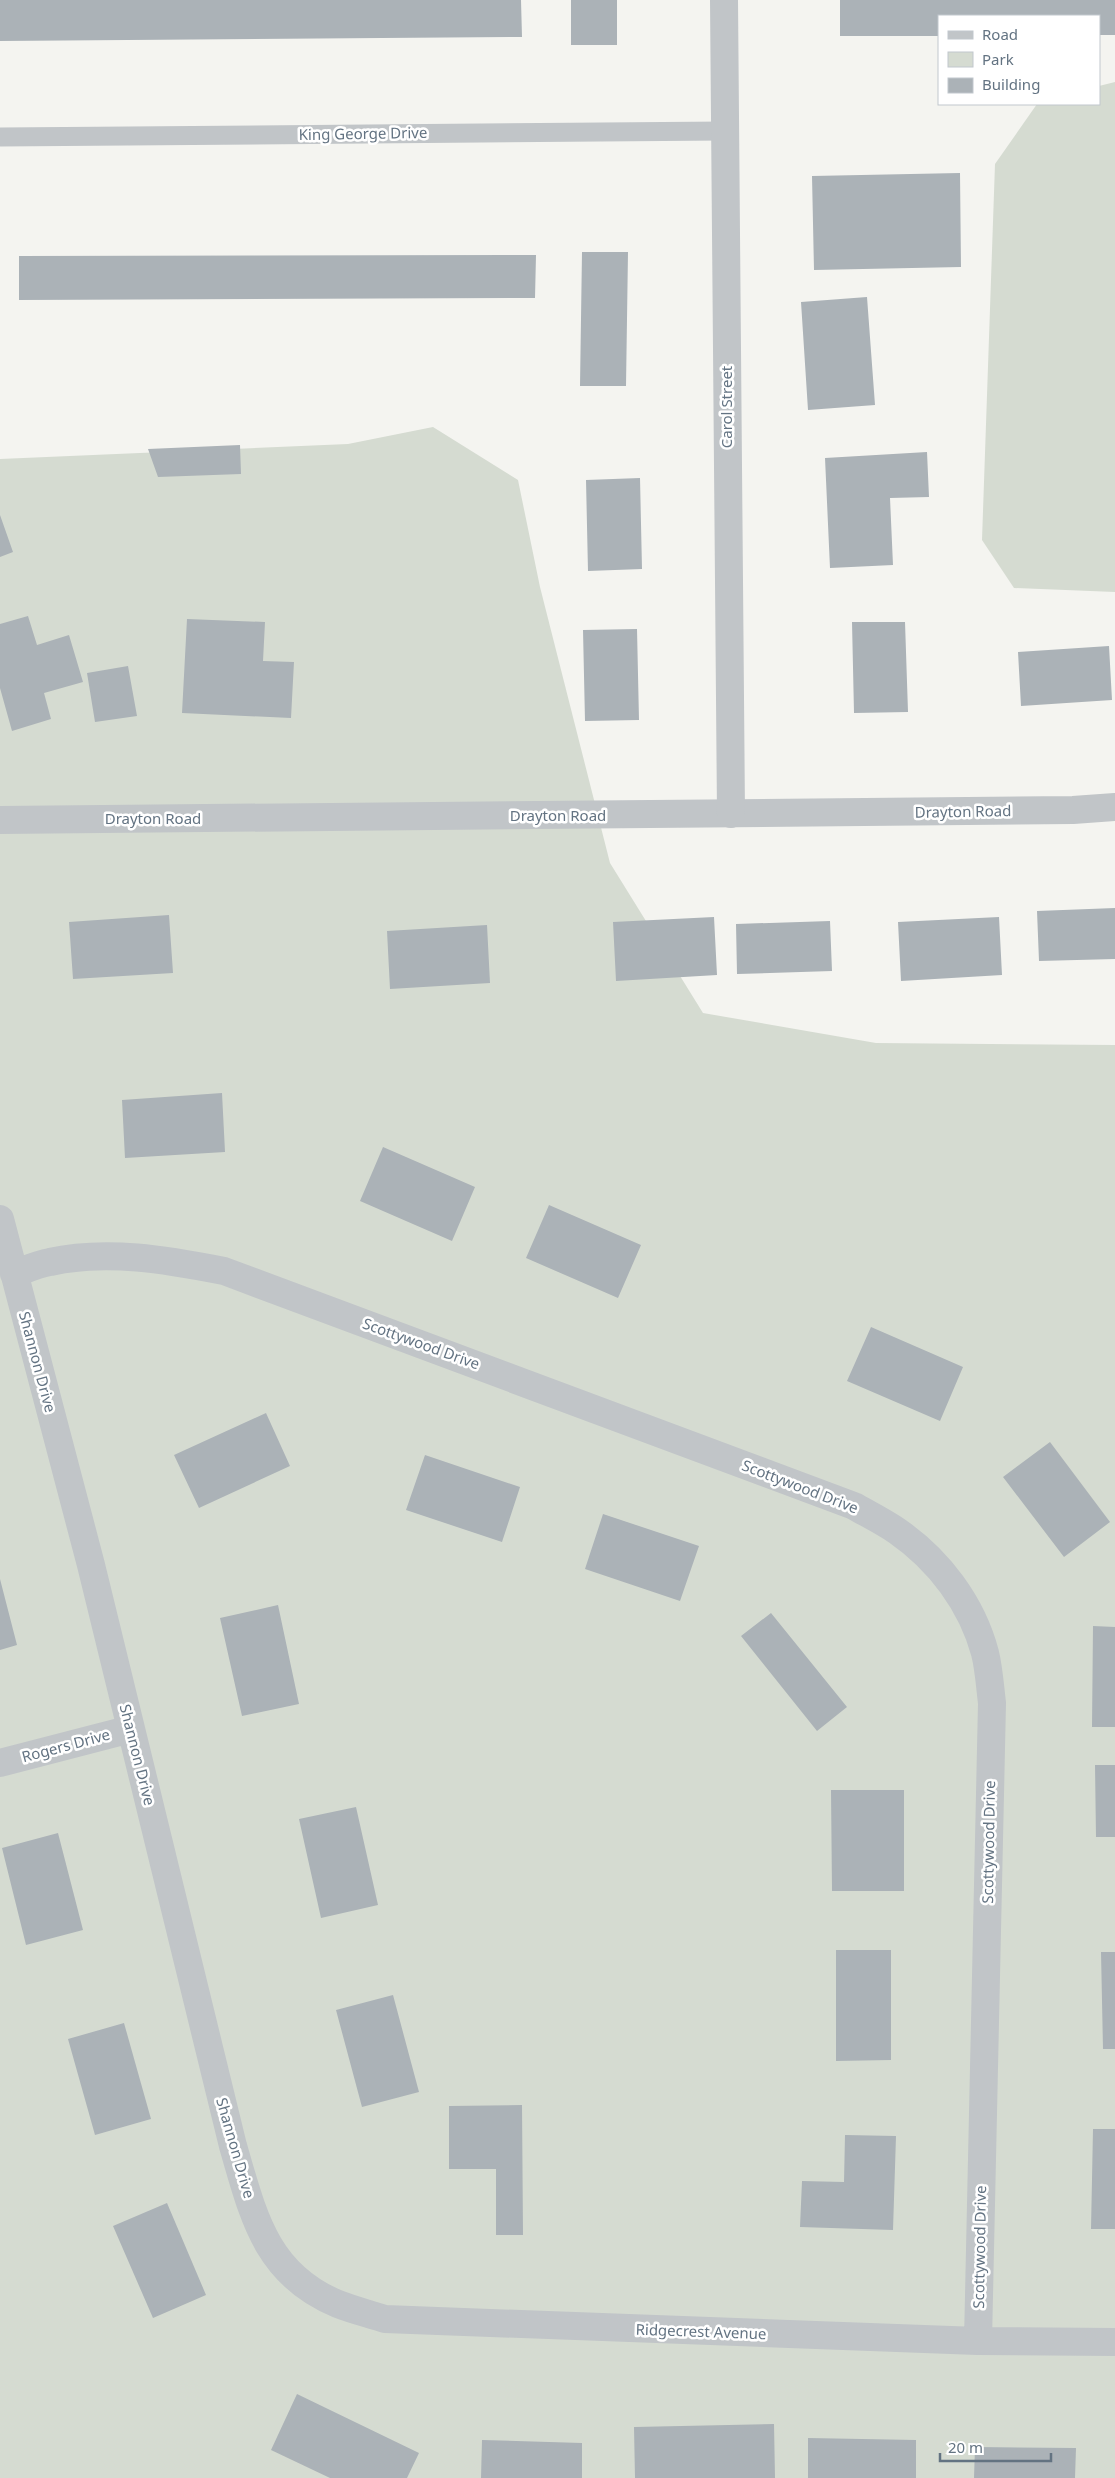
<svg xmlns="http://www.w3.org/2000/svg" width="1115" height="2478" viewBox="0 0 1115 2478" font-family="'Noto Sans',sans-serif">
  <style>
    .green { fill: #d5dbd1 }
    .building { fill: #abb2b7 }
    .lines { fill: none; stroke-linecap: round; stroke-linejoin: round }
    .service { stroke: #c1c5c8; stroke-width: 19 }
    .minor { stroke: #c1c5c8; stroke-width: 28 }
    .tertiary { stroke: #c1c5c8; stroke-width: 28 }
    .labels { text-anchor: middle; stroke-width: 5; stroke-linejoin: round; paint-order: stroke }
    .street-label { font-size: 15px; fill: #637382; stroke: #fff }
  </style>
  <rect width="100%" height="100%" fill="#f4f4f0"/>
  <path class="green" d="M1115,82V592L1014,588L982,540L995,164L1037,104H1099V86Z
    M433,427L518,480L540,587L610,863L703,1013L876,1043L1115,1045V2478H0V459L348,444Z"/>
  <path class="building" d="M0,0H521L522,37L0,41Z
    M571,0H617V45H571Z
    M840,0H1115V35H1099V16H939V36H840Z
    M960,173L961,267L814,270L812,176Z
    M582,252H628L626,386H580Z
    M536,255L535,298L19,300V256Z
    M867,297L875,405L808,410L801,302Z
    M240,445L241,474L158,477L148,449Z
    M927,452L929,497L890,498L893,565L830,568L825,458Z
    M640,478L642,569L588,571L586,480Z
    M0,515L13,552L0,557Z
    M28,616L37,645L69,635L83,682L44,693L51,719L12,731L0,688V624Z
    M187,619L265,622L263,661L294,662L291,718L182,713Z
    M852,622H905L908,712L854,713Z
    M637,629L639,720L585,721L583,630Z
    M1109,646L1112,700L1021,706L1018,652Z
    M128,666L137,716L95,722L87,673Z
    M1115,908V959L1039,961L1037,911Z
    M169,915L173,973L73,979L69,922Z
    M714,917L717,975L616,981L613,922Z
    M999,917L1002,975L901,981L898,922Z
    M830,921L832,971L737,974L736,924Z
    M487,925L490,983L390,989L387,931Z
    M222,1093L225,1152L125,1158L122,1100Z
    M383,1147L475,1187L452,1241L360,1201Z
    M549,1205L641,1245L618,1298L526,1258Z
    M871,1327L963,1367L940,1421L847,1381Z
    M266,1413L290,1466L199,1508L174,1455Z
    M1050,1442L1110,1522L1064,1557L1003,1477Z
    M425,1455L520,1487L502,1542L406,1510Z
    M603,1514L699,1546L680,1601L585,1569Z
    M0,1579L17,1645L0,1650Z
    M278,1605L299,1704L242,1716L220,1618Z
    M771,1613L847,1707L817,1731L741,1636Z
    M1093,1626L1115,1627V1727H1092Z
    M1095,1765H1115V1837H1096Z
    M831,1790H904V1891H832Z
    M356,1807L378,1905L321,1918L299,1819Z
    M58,1833L83,1930L26,1945L2,1848Z
    M836,1950H891V2060L836,2061Z
    M1101,1952H1115V2049H1103Z
    M393,1995L419,2092L362,2107L336,2010Z
    M124,2023L151,2119L95,2135L68,2039Z
    M522,2105L523,2235H496V2169H449V2106Z
    M1093,2129H1115V2229H1091Z
    M845,2135L896,2136L893,2230L800,2227L802,2181L844,2182Z
    M167,2203L206,2295L153,2318L113,2226Z
    M297,2394L419,2453L407,2478H330L271,2450Z
    M774,2424L775,2478H635L634,2427Z
    M808,2438L916,2440V2478H808Z
    M482,2440L582,2443V2478H481Z
    M975,2447L1076,2448L1075,2478H974Z"/>
  <g class="lines">
    <path class="service" d="M0,137L725,131"/>
    <path class="minor" d="M0,820L1073,810L1115,807
      M0,1219L91,1565L233,2146C253,2214 265,2274 338,2304C353,2310 370,2314 385,2319L978,2341L1115,2342
      M14,1274C25,1270 37,1264 50,1262C106,1249 168,1260 224,1271L854,1506C868,1514 884,1522 897,1531C939,1560 972,1604 985,1653C989,1669 990,1687 992,1703L978,2341
      M0,1763L131,1729"/>
    <path class="tertiary" d="M724,0L731,814"/>
  </g>
  <g class="labels">
    <g class="street-label">
      <text transform="translate(363 134) rotate(-1)" y="5">King George Drive</text>
      <text transform="translate(727 407) rotate(-90)" y="5">Carol Street</text>
      <text transform="translate(963 812) rotate(-1)" y="5">Drayton Road</text>
      <text x="558" y="821">Drayton Road</text>
      <text x="153" y="824">Drayton Road</text>
      <text transform="translate(421 1344) rotate(20)" y="5">Scottywood Drive</text>
      <text transform="translate(37 1362) rotate(75)" y="5">Shannon Drive</text>
      <text transform="translate(800 1487) rotate(21)" y="5">Scottywood Drive</text>
      <text transform="translate(66 1746) rotate(-15)" y="5">Rogers Drive</text>
      <text transform="translate(137 1755) rotate(76)" y="5">Shannon Drive</text>
      <text transform="translate(989 1842) rotate(-89)" y="5">Scottywood Drive</text>
      <text transform="translate(235 2148) rotate(74)" y="5">Shannon Drive</text>
      <text transform="translate(980 2247) rotate(-89)" y="5">Scottywood Drive</text>
      <text transform="translate(701 2332) rotate(2)" y="5">Ridgecrest Avenue</text>
    </g>
  </g>
  <rect x="938" y="15" width="162" height="90" fill="#ffffff" stroke="#c1c7cd"/>
  <rect x="948" y="31" width="25" height="8" fill="#c1c5c8" stroke="#c1c7cd"/>
  <text x="982" y="40" font-size="15" fill="#637382">Road</text>
  <rect x="948" y="52" width="25" height="15" fill="#d5dbd1" stroke="#c1c7cd"/>
  <text x="982" y="65" font-size="15" fill="#637382">Park</text>
  <rect x="948" y="78" width="25" height="15" fill="#abb2b7" stroke="#c1c7cd"/>
  <text x="982" y="90" font-size="15" fill="#637382">Building</text>
  <path d="M940 2453v8h111v-8" fill="none" stroke="#637382" stroke-width="2.5"/>
  <text x="948" y="2453" font-size="15" fill="#637382" stroke="#ffffff" stroke-width="4" paint-order="stroke">20 m</text>
</svg>
